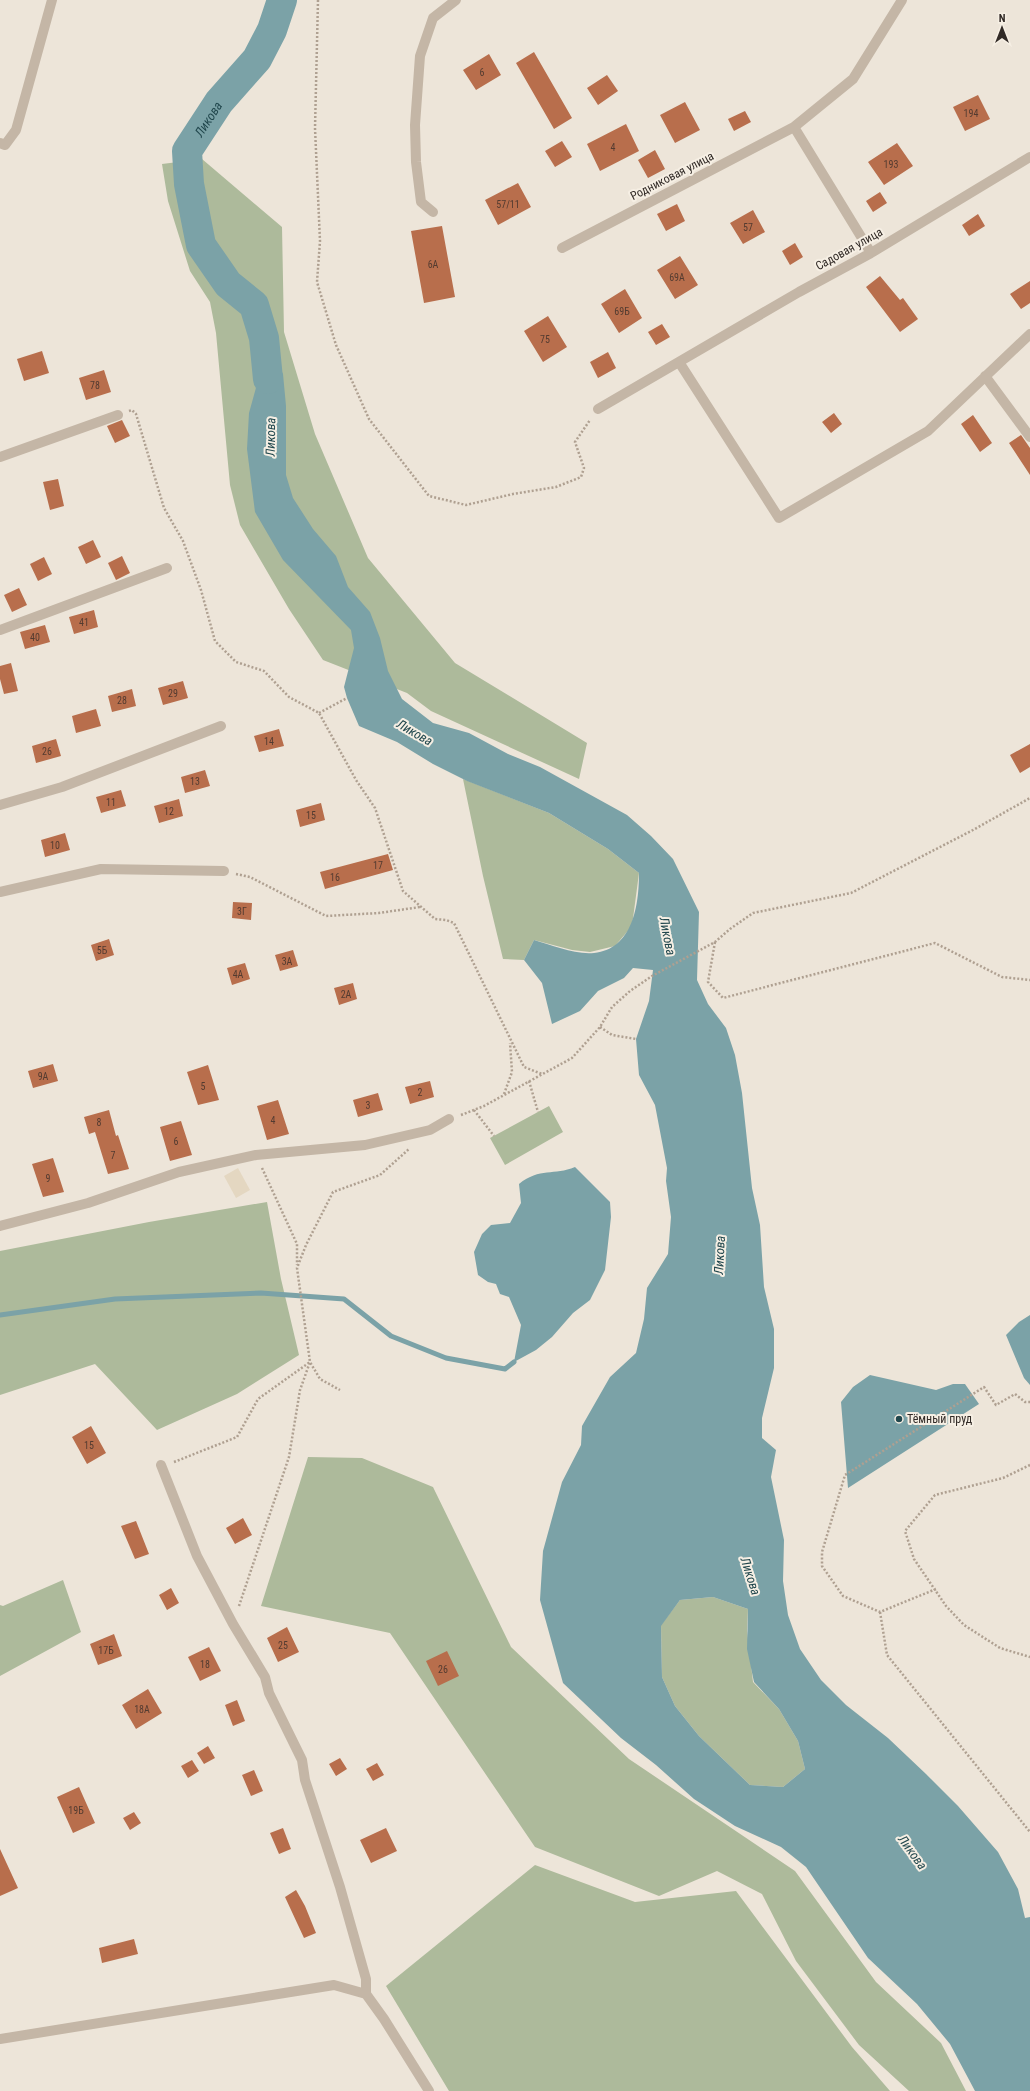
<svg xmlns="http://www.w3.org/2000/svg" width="1030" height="2091" viewBox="0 0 1030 2091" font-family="'Roboto Condensed',sans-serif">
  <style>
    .green { fill: #adba9b }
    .plaza { fill: #e4d7c1 }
    .water { fill: #7ba2a7; fill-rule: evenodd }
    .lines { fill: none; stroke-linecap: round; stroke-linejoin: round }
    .stream { stroke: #7ba2a7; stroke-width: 5 }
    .river { stroke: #7ba2a7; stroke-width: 30 }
    .building { fill: #b86e4c }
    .path { stroke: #afa091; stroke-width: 2.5; stroke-dasharray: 2 2; stroke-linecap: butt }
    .minor { stroke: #c4b6a6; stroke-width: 10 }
    .poi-dot { fill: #21474d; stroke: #f6efe4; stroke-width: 1.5 }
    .labels { text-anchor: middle; stroke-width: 4; stroke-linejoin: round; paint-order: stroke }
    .number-label { font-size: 10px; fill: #533b30 }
    .street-label { font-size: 12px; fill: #312a26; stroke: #f6efe4 }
    .poi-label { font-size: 12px; fill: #312a26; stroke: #f6efe4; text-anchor: start }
    .water-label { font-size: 13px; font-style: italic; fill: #21474d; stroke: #f6efe4 }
  </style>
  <rect width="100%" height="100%" fill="#ede5d9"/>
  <path class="green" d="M202,159L282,227L284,332L315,434L368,558L455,663L587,743L579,779L431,711L407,693L323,660L289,609L240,525L230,485L216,333L210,302L190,271L168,201L162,164Z
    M463,779L549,813L608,849L639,873L632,926L615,946L590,952L572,950L534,940L524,960L503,959L483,876Z
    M549,1106L563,1132L505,1165L490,1138Z
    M267,1202L281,1279L299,1355L237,1394L157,1430L95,1364L0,1395V1251L149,1222Z
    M308,1457L362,1458L433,1487L511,1647L629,1759L795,1871L876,1982L941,2043L966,2091H909L859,2045L796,1961L762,1894L717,1871L659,1896L535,1847L390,1633L261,1606Z
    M63,1580L81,1632L0,1676V1605L3,1606Z
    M713,1597L748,1609L747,1631L753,1682L779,1709L798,1741L805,1769L783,1787L750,1785L699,1736L675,1706L662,1677L661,1625L680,1600Z
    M535,1865L635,1902L736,1891L852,2047L890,2091H449L386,1986Z"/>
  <path class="plaza" d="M238,1168L250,1190L236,1198L224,1176Z"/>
  <path class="water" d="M264,338L283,374L286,406V475L293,498L313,529L336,556L348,587L370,612L380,638L388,671L402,699L433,723L469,733L508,754L540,767L627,815L651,836L673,859L699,912L697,980L708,1004L726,1028L735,1055L742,1093L752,1188L760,1225L764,1287L774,1329V1368L762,1418V1438L776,1450L771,1477L784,1540L783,1581L788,1615L800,1649L821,1680L846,1705L888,1738L926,1774L958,1806L998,1852L1018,1889L1025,1918L1030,1917V2091H975L950,2044L917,2004L868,1958L806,1867L781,1847L735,1826L694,1799L656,1765L621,1738L563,1683L540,1600L543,1551L562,1482L581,1445L582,1426L610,1377L636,1353L644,1319L647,1288L668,1254L671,1217L666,1181L667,1168L655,1105L639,1075L636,1039L649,1001L653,970L633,968L624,978L598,991L580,1011L552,1024L542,983L524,960L534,940C552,945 575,955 594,953C633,949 639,905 639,873L608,849L549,813L467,781L433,764L397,742L359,726L347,698L344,687L354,648L351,630L283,560L255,512L247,449L249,413L257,384V357ZM713,1597L748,1609L747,1649L754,1682L779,1709L798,1741L805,1769L783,1787L750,1785L699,1736L675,1706L662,1677L661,1626L680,1600Z
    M575,1167L610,1202L611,1217L605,1270L590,1300L573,1313L552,1337L536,1350L514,1362L521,1325L509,1297L500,1294L496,1284L488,1282L478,1275L474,1252L482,1234L491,1225L510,1223L521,1203L519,1184C540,1167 554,1176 575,1167Z
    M1030,1315V1385L1024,1378L1006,1335L1019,1322Z
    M870,1375L936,1390L953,1384H965L979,1404L848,1488L841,1402L853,1387Z"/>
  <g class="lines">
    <path class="stream" d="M0,1315L115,1299L261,1293L344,1299L391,1336L446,1358L505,1369L514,1362"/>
    <path class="river" id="s1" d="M268,379L264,338L254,305L228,284L201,245L189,184L187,151L219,102L257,59L272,30L282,0"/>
  </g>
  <path class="building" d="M534,52L572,118L554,129L516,63Z
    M489,54L501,75L476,90L463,70Z
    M607,75L618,91L598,105L587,88Z
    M978,95L990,119L965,131L953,107Z
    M685,102L700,130L675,143L660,115Z
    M745,111L751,122L734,131L728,119Z
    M626,124L639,151L600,171L587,144Z
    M562,141L572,157L555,167L545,151Z
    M897,143L913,166L884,185L868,162Z
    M655,150L665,169L648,178L638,160Z
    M518,183L531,207L498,225L485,200Z
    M880,192L887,203L873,212L866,201Z
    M677,204L685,221L666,231L657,214Z
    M753,210L765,232L743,244L730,223Z
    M978,214L985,226L969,236L962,225Z
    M442,226L455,297L424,303L411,231Z
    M795,243L803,257L790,265L782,251Z
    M680,256L698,285L675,299L657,270Z
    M880,276L900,300L903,298L918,319L900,332L866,287Z
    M1030,281V303L1021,309L1010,294Z
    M625,289L642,318L619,333L601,304Z
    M548,316L567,347L543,362L524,331Z
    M662,324L670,337L656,345L648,332Z
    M42,351L49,373L24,381L17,359Z
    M608,352L616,368L598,378L590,362Z
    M104,370L111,392L86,400L79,378Z
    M834,413L842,424L831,433L822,422Z
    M973,415L992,443L980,452L961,424Z
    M122,420L130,436L115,443L107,426Z
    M1021,435L1030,448V475L1009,443Z
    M58,479L64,506L50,510L43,482Z
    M93,540L101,557L86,564L78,547Z
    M122,556L130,573L116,580L108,563Z
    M44,557L52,574L38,581L30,564Z
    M19,588L27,605L12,612L4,595Z
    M94,610L98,627L74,634L69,617Z
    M45,625L50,642L25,649L20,632Z
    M11,663L18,691L4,694L0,679V666Z
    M183,681L188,698L163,705L158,688Z
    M132,689L136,706L112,712L108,696Z
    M96,709L101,726L76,733L72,716Z
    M279,729L284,746L259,752L254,736Z
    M56,739L61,756L36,763L32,746Z
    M1030,744V767L1020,773L1010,755Z
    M205,770L210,786L185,793L181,777Z
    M121,790L126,806L101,813L96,797Z
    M179,799L183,816L159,823L154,806Z
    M321,803L325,820L300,827L296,810Z
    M65,833L70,850L45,857L41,840Z
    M388,854L393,870L325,889L320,872Z
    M233,902L252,903L251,920L232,918Z
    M109,939L114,955L96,961L91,945Z
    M293,950L298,966L280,971L275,955Z
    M245,963L250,979L232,985L227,968Z
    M353,983L357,999L339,1005L334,988Z
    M53,1064L58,1081L33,1088L28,1071Z
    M208,1065L219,1100L198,1105L187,1072Z
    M430,1081L434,1097L410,1104L405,1087Z
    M378,1093L383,1110L358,1117L353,1100Z
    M278,1100L289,1134L267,1140L257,1106Z
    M109,1110L116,1136L118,1135L129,1169L108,1174L95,1132L89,1134L84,1117Z
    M181,1121L192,1155L170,1161L160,1127Z
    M53,1158L64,1192L43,1197L32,1164Z
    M91,1426L106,1453L87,1464L72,1437Z
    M243,1518L252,1535L235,1544L226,1528Z
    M136,1521L149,1554L135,1559L121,1526Z
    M171,1588L179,1603L167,1610L159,1595Z
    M287,1627L299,1652L278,1662L267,1638Z
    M114,1634L122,1656L98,1665L90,1644Z
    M209,1647L221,1671L200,1681L188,1657Z
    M447,1651L459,1676L438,1686L426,1661Z
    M148,1689L162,1713L136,1729L122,1705Z
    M237,1700L245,1721L233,1726L225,1705Z
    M208,1746L215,1758L204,1764L197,1753Z
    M340,1758L347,1769L336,1776L329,1764Z
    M192,1760L199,1771L188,1778L181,1766Z
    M377,1763L384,1775L373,1781L366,1769Z
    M254,1770L263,1791L251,1796L242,1775Z
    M79,1787L95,1823L73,1833L57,1797Z
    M134,1812L141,1823L130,1830L123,1818Z
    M283,1828L291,1849L279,1854L270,1833Z
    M386,1828L397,1851L371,1863L360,1840Z
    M0,1849L18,1888L0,1896Z
    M296,1890L305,1906L316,1933L304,1938L285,1897Z
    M134,1939L138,1954L102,1963L99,1948Z"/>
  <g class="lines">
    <path class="path" d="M318,0L315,128L320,241L317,282L336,345L369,419L429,496L466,505L513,494L556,487L581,477L584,468L575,442L590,420
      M129,411L132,410L136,414L164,508L183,541L201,590L215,641L236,662L264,671L289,697L319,713L356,780L375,808L403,891L435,919L446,920L454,923L524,1067L542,1074
      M319,713L347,698
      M236,874L250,877L326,916L379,913L420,907
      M715,942L708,982L723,998L935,943L1002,977L1030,980
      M600,1027L612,1035L636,1039
      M529,1081L538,1112
      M504,1094L512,1072L510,1043
      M474,1110L494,1136
      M461,1115L484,1106L572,1058L600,1027L612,1007L630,991L652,976L715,942L730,929L753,913L851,893L973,830L1030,798
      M262,1168L297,1244V1265
      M174,1462L237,1437L258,1399L310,1362L320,1379L340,1390
      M1030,1465L1003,1478L935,1495L905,1531L914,1559L946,1606L964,1625L1000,1648L1030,1657
      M936,1589L880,1612L843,1596L822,1566V1552L845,1475L984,1387L996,1405L1015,1394L1025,1402H1030
      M239,1606L289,1457L300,1390L310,1362L297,1268L306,1245L333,1192L380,1175L409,1149
      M880,1612L887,1655L1030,1832"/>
    <path class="minor" d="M794,127L871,253
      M0,143L5,145L16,130L52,0
      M433,212L421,202L416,162L415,125L420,56L433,18L456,0
      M562,248L794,127L853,79L902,0
      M679,362L779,518L928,431L1030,334
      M985,376L1030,437
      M598,409L799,292L871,253L1030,157
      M0,457L118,415
      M0,630L167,568
      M0,805L62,787L221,726
      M0,892L101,869L224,871
      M0,1226L88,1203L179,1172L256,1155L365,1145L430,1130L449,1119
      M161,1465L197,1556L233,1624L265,1677L269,1693L302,1760L305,1780L340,1887L366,1979V1994
      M0,2039L334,1985L366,1994L384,2019L429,2091"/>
  </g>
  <circle class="poi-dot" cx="899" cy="1419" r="4"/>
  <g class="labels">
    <g class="number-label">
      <text x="482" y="76">6</text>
      <text x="971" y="117">194</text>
      <text x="613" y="151">4</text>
      <text x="891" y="168">193</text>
      <text x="508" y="208">57/11</text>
      <text x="748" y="231">57</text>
      <text x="433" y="268">6А</text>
      <text x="677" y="281">69А</text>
      <text x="622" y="315">69Б</text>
      <text x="545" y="343">75</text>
      <text x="95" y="389">78</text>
      <text x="84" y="626">41</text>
      <text x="35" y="641">40</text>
      <text x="173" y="697">29</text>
      <text x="122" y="704">28</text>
      <text x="269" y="745">14</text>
      <text x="47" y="755">26</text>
      <text x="195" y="785">13</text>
      <text x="111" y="806">11</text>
      <text x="169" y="815">12</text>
      <text x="311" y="819">15</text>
      <text x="55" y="849">10</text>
      <text x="378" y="869">17</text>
      <text x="335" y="881">16</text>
      <text x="242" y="915">3Г</text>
      <text x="102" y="954">5Б</text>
      <text x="287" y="965">3А</text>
      <text x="238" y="978">4А</text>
      <text x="346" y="998">2А</text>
      <text x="43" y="1080">9А</text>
      <text x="203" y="1090">5</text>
      <text x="420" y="1096">2</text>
      <text x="368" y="1109">3</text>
      <text x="273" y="1124">4</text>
      <text x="99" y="1126">8</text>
      <text x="176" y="1145">6</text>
      <text x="113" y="1159">7</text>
      <text x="48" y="1182">9</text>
      <text x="89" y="1449">15</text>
      <text x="283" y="1649">25</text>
      <text x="106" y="1654">17Б</text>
      <text x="205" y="1668">18</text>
      <text x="443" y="1673">26</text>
      <text x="142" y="1713">18А</text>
      <text x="76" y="1814">19Б</text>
    </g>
    <g class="street-label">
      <text transform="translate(672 176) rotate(-27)" y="4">Родниковая улица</text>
      <text transform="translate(849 249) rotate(-29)" y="4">Садовая улица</text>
    </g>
    <g class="poi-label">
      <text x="907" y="1423">Тёмный пруд</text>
    </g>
    <g class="water-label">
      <text dy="5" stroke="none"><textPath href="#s1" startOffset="290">Ликова</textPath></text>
      <text transform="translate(270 437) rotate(-89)" y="5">Ликова</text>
      <text transform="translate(415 732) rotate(30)" y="5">Ликова</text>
      <text transform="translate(668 936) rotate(79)" y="5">Ликова</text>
      <text transform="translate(719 1255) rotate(-87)" y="5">Ликова</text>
      <text transform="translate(751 1576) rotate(72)" y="5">Ликова</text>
      <text transform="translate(913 1852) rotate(54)" y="5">Ликова</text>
    </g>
  </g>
  <g transform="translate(1002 28)" stroke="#f6efe4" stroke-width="3" paint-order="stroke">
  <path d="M0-3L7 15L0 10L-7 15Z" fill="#312a26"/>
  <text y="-6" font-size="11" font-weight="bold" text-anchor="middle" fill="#312a26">N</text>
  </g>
</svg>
